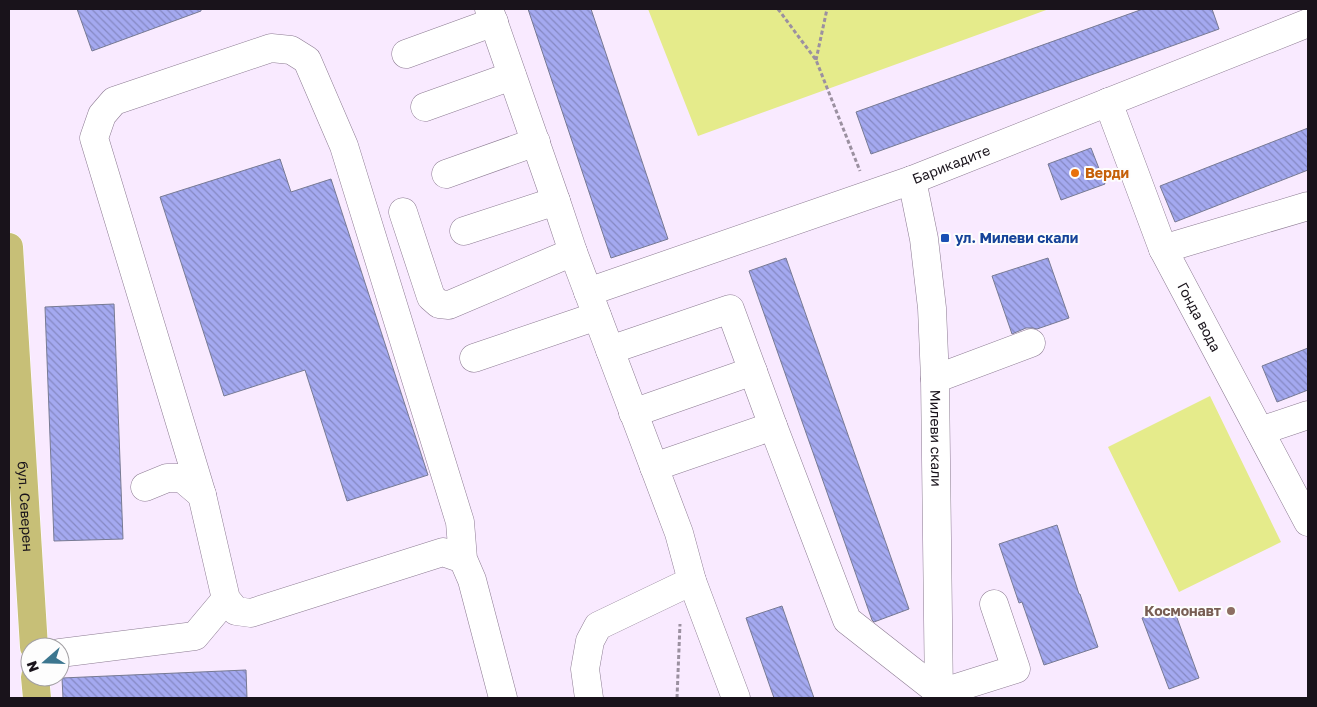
<svg xmlns="http://www.w3.org/2000/svg" width="1317" height="707" viewBox="0 0 1317 707" font-family="'Golos Text',sans-serif">
  <style>
    .green { fill: #e5eb8b }
    .building { fill: url(#building-back-hatch); stroke: #777a93 }
    .lines { fill: none; stroke-linecap: round; stroke-linejoin: round }
    .minor-casing { stroke: #8c7b92; stroke-width: 29 }
    .major-casing { stroke: #fff; stroke-width: 29 }
    .path { stroke: #9b90a0; stroke-width: 3; stroke-dasharray: 4 2.5; stroke-linecap: butt }
    .minor { stroke: #fff; stroke-width: 28 }
    .major { stroke: #c7bf77; stroke-width: 28 }
    .food-dot { fill: #e8710a; stroke: #fdfdfd; stroke-width: 2 }
    .transit-dot { fill: #1a4fb4; stroke: #fdfdfd; stroke-width: 2 }
    .education-dot { fill: #8d6e63; stroke: #fdfdfd; stroke-width: 2 }
    .labels { text-anchor: middle; stroke-width: 4; stroke-linejoin: round; paint-order: stroke }
    .street-label { font-size: 14px; fill: #19131b; stroke: #fdfdfd }
    .food-label { font-size: 14px; font-weight: bold; fill: #c56008; stroke: #fdfdfd; text-anchor: start }
    .transit-label { font-size: 14px; font-weight: bold; fill: #164399; stroke: #fdfdfd; text-anchor: start }
    .education-label { font-size: 14px; font-weight: bold; fill: #785e54; stroke: #fdfdfd; text-anchor: end }
  </style>
  <defs>
    <pattern id="building-back-hatch" width="6" height="6" patternUnits="userSpaceOnUse" patternTransform="scale(1.25)"><rect width="6" height="6" fill="#a4a9f0"/><path d="M-1 5l2 2M0 0l6 6M5-1l2 2" fill="none" stroke="#8588c2"/></pattern>
  </defs>
  <rect width="100%" height="100%" fill="#f9eaff"/>
  <path class="green" d="M648,9H1049L698,136Z
    M1210,396L1281,542L1179,592L1108,447Z"/>
  <path class="building" d="M77,9H201V11L92,51Z
    M528,9H591L668,239L611,258Z
    M1143,9H1212L1219,29L871,154L856,112Z
    M1308,128V170L1175,222L1160,186Z
    M1091,148L1105,184L1061,200L1048,164Z
    M280,159L291,192L331,179L428,475L347,501L305,370L224,396L160,197Z
    M786,258L909,609L874,622L872,620L749,271Z
    M1048,258L1069,318L1037,329L1033,328H1026L1012,334L992,276Z
    M114,304L123,539L54,541L45,307Z
    M1308,348V390L1277,402L1262,366Z
    M1057,525L1079,594H1080L1098,647L1044,665L1022,602L1019,603L999,544Z
    M782,606L814,698H774L746,618Z
    M1173,607L1199,678L1169,689L1142,618Z
    M246,670L247,698H63L62,678Z"/>
  <g class="lines">
    <g class="minor-casing">
      <g id="minor">
        <path d="M489,9L556,201L573,252L679,533L692,581L598,626L590,641L585,669L589,698"/>
        <path d="M406,54L494,22"/>
        <path id="s1" d="M1108,102L1163,249L1308,522"/>
        <path d="M425,107L512,76"/>
        <path d="M446,174L536,142"/>
        <path id="s2" d="M912,180L924,239L932,308L935,379L939,698"/>
        <path d="M403,212L431,297L439,304L449,305L573,252"/>
        <path d="M464,231L556,201"/>
        <path d="M1163,249L1308,206"/>
        <path id="s3" d="M588,292L912,180L1308,23"/>
        <path d="M610,350L730,309L773,426L847,620L940,693L1016,669L994,604"/>
        <path d="M474,358L597,316"/>
        <path d="M935,379L1031,343"/>
        <path d="M633,413L753,371"/>
        <path d="M1260,431L1308,415"/>
        <path d="M654,467L773,426"/>
        <path d="M145,487L167,478H182L202,495"/>
        <path d="M463,559L443,552L251,613L236,611L226,599L202,495L94,138L102,115L114,101L271,48L291,50L307,60L344,146L460,522L463,559L472,580L503,698"/>
        <path d="M692,581L736,698"/>
        <path d="M60,653L195,636L226,599"/>
      </g>
    </g>
    <g class="major-casing">
      <g id="major">
        <path id="s4" d="M9,247L34,647"/>
        <path d="M35,677L37,698"/>
      </g>
    </g>
    <path class="path" d="M778,9L816,60L860,171
      M816,60L827,9
      M677,698L680,624"/>
    <use href="#minor" class="minor"/>
    <use href="#major" class="major"/>
  </g>
  <circle class="food-dot" cx="1075" cy="173" r="5"/>
  <rect class="transit-dot" x="940" y="233" width="10" height="10" rx="2.5"/>
  <circle class="education-dot" cx="1231" cy="611" r="5"/>
  <g class="labels">
    <g class="street-label">
      <text dy="5" stroke="none"><textPath href="#s3" startOffset="385">Барикадите</textPath></text>
      <text dy="5" stroke="none"><textPath href="#s1" startOffset="234">Гонда вода</textPath></text>
      <text dy="5" stroke="none"><textPath href="#s2" startOffset="260">Милеви скали</textPath></text>
      <text dy="5" stroke="none"><textPath href="#s4" startOffset="260">бул. Северен</textPath></text>
    </g>
    <g class="food-label">
      <text x="1085" y="178">Верди</text>
    </g>
    <g class="transit-label">
      <text x="955" y="243">ул. Милеви скали</text>
    </g>
    <g class="education-label">
      <text x="1221" y="616">Космонавт</text>
    </g>
  </g>
  <rect width="1317" height="707" fill="none" stroke="#19131b" stroke-width="20"/>
  <g transform="translate(45 662) rotate(250)"><circle r="24" fill="#fdfdfd" stroke="#a29fa3"/>
  <path d="M0-4L9 19L0 12L-9 19Z" fill="#3c768f"/>
  <text y="-8" font-size="14" font-weight="bold" text-anchor="middle" fill="#19131b">N</text>
  </g>
</svg>
